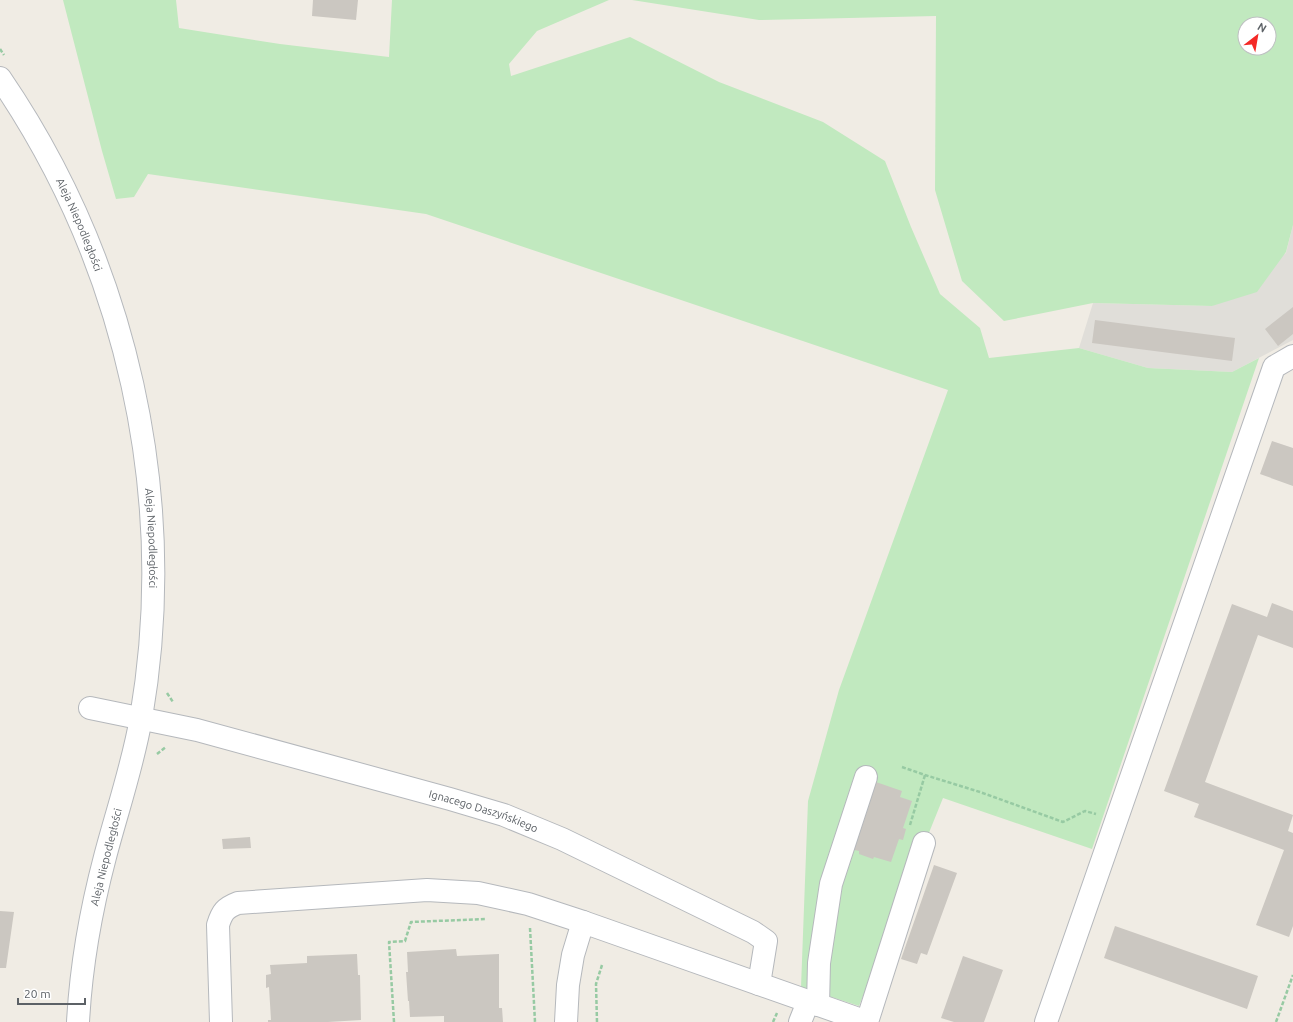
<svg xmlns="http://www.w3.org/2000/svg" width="1293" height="1022" viewBox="0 0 1293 1022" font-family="Ubuntu,sans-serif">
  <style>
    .industrial { fill: #e0ded9 }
    .green { fill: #c1e9bf; fill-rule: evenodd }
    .building { fill: #cbc7c1 }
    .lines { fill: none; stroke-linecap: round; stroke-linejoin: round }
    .minor-casing { stroke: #b5b8bc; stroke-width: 24 }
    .path { stroke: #97caa3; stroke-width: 2.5; stroke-dasharray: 4 2; stroke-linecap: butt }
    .minor { stroke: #fff; stroke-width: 22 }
    .labels { text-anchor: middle; stroke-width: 3; stroke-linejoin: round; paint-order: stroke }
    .street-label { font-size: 11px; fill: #5c6166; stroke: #fff }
  </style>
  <rect width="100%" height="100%" fill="#f0ece4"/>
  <path class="industrial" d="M1293,225V340L1232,372L1148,368L1079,348L1093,303L1212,306L1286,253Z"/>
  <path class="green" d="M63,0H176L179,28L280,44L389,57L392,0H609L537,31L509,64L511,76L630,37L719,82L823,122L885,161L911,227L940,294L980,328L989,358L1079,348L1148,368L1232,372L1259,358L1092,849L943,798L859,1006L801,987L808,801L839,690L948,390L426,214L148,174L134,197L116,199L102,151Z
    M632,0H1293V225L1286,252L1257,292L1212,306L1093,303L1004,321L962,281L935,190L936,16L759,20ZM1245,24H1269V48H1245Z"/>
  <path class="building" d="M313,0H358L356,20L312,16Z
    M1293,307V334L1278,346L1265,329Z
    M1095,320L1235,338L1232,361L1092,343Z
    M1272,441L1293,448V486L1260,474Z
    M1272,603L1293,611V648L1258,635L1205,782L1293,815L1288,831L1293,833V926L1289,937L1256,925L1284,850L1194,817L1199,804L1164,791L1232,604L1267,617Z
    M873,781L902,791L900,797L912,801L903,828L906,829L903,840L899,839L891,862L874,857L873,859L859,854V851L850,849Z
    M250,837L251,848L223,849L222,839Z
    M934,865L957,873L927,955L921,953L917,964L901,959Z
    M0,911L14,912L6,968H0Z
    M1115,926L1258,976L1247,1009L1104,958Z
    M456,949L457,956L499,954V1008H502L503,1022H444V1016L410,1017L409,1001H408L406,972H408L407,952Z
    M357,954L358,975H360L361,1020L328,1022H268V1020H271L269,987L266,988V975L271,974L270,965L307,963V956Z
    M963,956L1003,970L984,1022H954L941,1018Z"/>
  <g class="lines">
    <g class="minor-casing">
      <g id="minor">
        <path id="s1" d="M0,78C127,264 179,496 141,718C133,765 117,811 105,857C91,910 81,966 78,1022"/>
        <path id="s2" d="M90,708L197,730L450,799L504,815L562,839L753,932L766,941L759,984"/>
        <path d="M818,1005L819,963L831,884L866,777"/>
        <path d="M221,1022L218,925C222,912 225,908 238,903L427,890L478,893L528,904L583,922"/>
        <path d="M566,1022L568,985L573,955L583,922L867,1022"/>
        <path d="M800,1022L808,1002"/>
        <path d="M867,1022L924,843"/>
        <path d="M1046,1022L1274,367L1293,356"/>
      </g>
    </g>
    <path class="path" d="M0,49L4,55
      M167,693L173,702
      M157,754L166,747
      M902,767L925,775L980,792L1063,822L1085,811L1096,814
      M910,825L925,775
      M530,928L535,1022
      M394,1022L389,942L405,941L411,922L485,919
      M597,1022L596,984L602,965
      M773,1022L777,1013
      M1276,1022L1293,975"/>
    <use href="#minor" class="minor"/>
  </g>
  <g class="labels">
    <g class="street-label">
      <text dy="4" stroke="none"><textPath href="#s1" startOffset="167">Aleja Niepodległości</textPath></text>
      <text dy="4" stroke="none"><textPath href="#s1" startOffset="491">Aleja Niepodległości</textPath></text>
      <text dy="4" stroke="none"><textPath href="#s2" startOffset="407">Ignacego Daszyńskiego</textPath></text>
      <text transform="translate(106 857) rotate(-76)" y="4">Aleja Niepodległości</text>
    </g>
  </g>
  <g transform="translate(1257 36) rotate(31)"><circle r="19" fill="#ffffff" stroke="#bec0c2"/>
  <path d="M0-3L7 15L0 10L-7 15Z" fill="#f42926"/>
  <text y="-6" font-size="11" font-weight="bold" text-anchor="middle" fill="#5c6166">N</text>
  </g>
  <path d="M18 998v6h67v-6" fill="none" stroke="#5c6166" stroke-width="2"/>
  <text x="24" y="998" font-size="12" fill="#5c6166" stroke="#ffffff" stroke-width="3" paint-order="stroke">20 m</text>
</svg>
